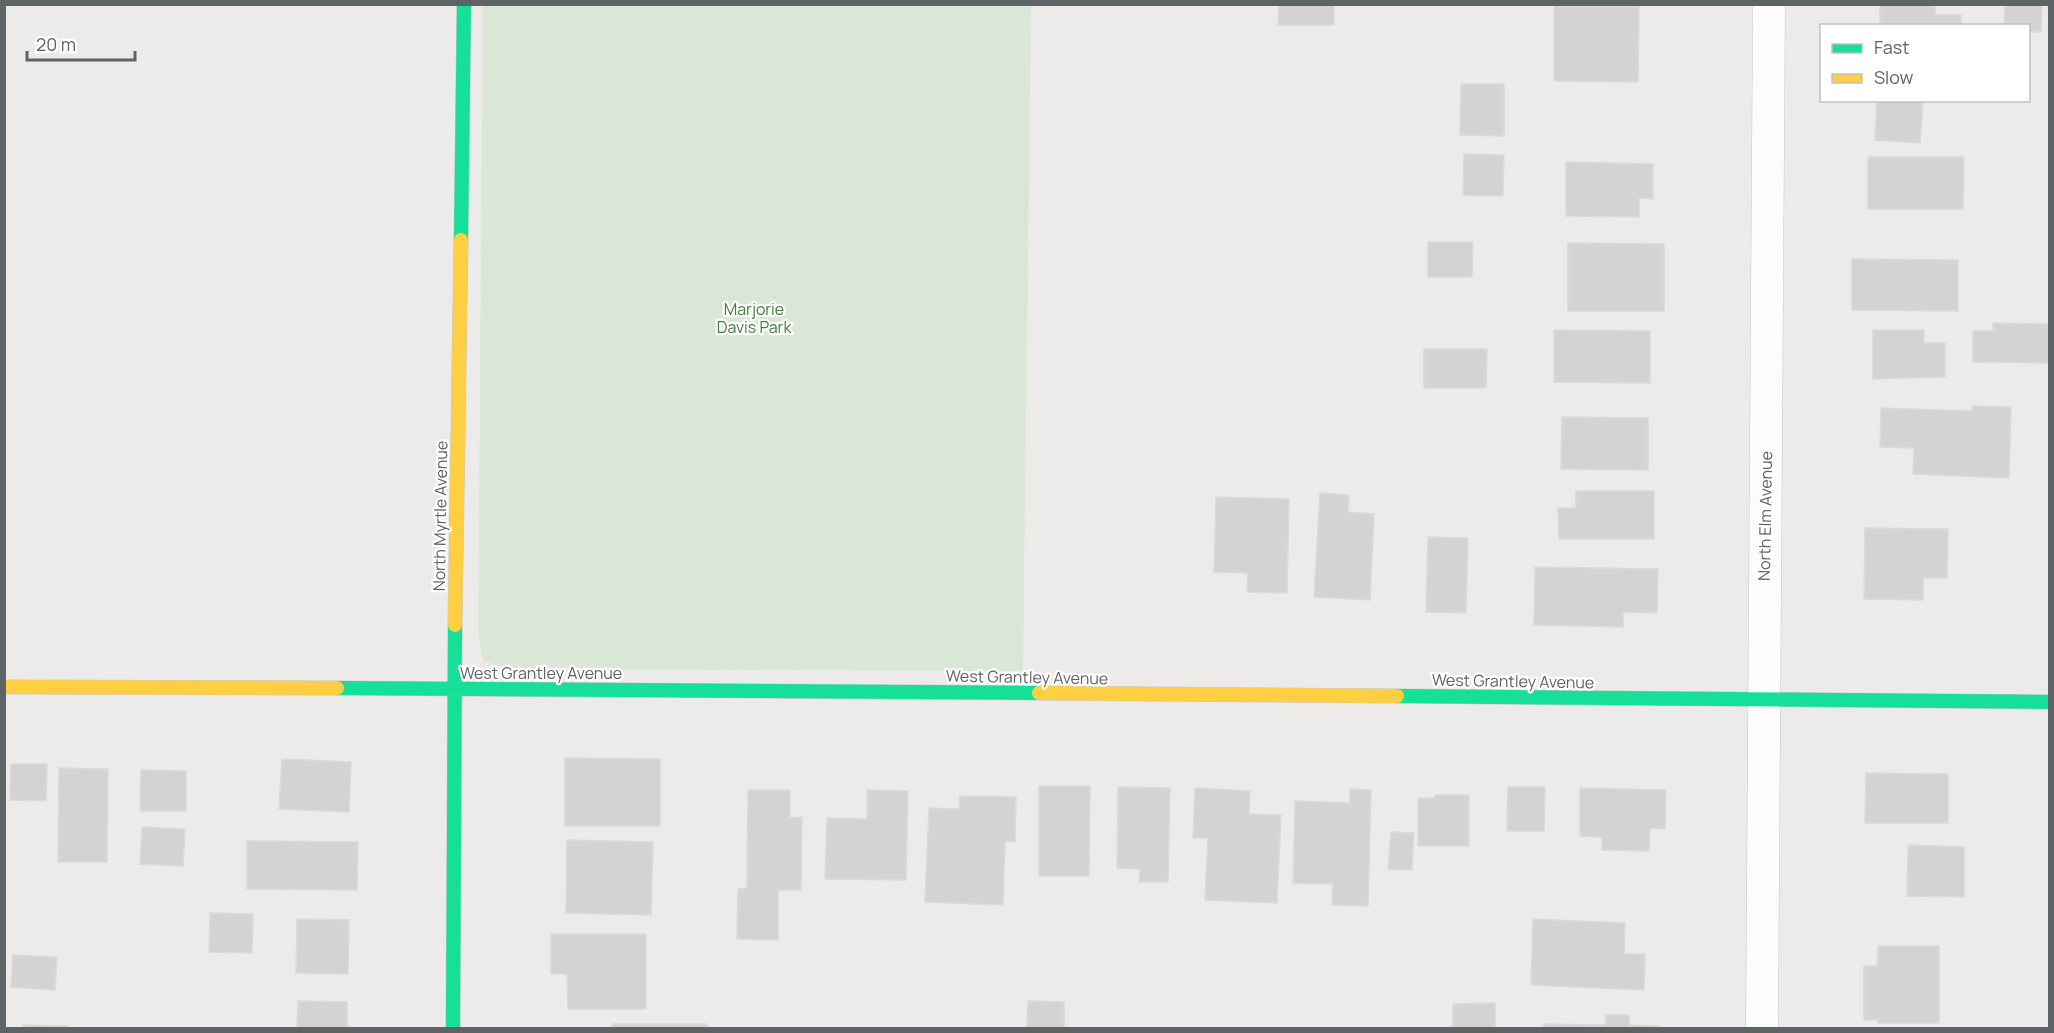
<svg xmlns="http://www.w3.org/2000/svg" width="2054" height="1033" viewBox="0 0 2054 1033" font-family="Manrope,sans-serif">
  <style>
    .green { fill: #dae7d6 }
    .building { fill: #d4d2d2; stroke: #dcdad8; stroke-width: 1.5 }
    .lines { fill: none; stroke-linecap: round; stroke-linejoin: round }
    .street-casing { stroke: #c8c8c8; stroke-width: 33 }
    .fast-casing { stroke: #c7c8c8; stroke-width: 15 }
    .slow-casing { stroke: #c7c8c8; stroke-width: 15 }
    .street { stroke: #fcfcfc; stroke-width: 32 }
    .fast { stroke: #16e098; stroke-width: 14 }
    .slow { stroke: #ffcf43; stroke-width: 14 }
    .labels { text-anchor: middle; stroke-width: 4.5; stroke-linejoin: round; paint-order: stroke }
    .park-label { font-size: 16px; fill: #41803c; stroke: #fff }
    .street-label { font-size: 16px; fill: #5e6366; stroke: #fff }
  </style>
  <rect width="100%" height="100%" fill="#edebe9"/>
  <path class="green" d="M483,5H1031L1023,671L509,669L483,661L478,632Z"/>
  <path class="building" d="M1279,4H1334V25H1278Z
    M1880,4H1935V15H1961V26H1880Z
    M2005,4H2042L2041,32H2028V26H2004Z
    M1554,6H1639L1638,82L1554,81Z
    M1461,84H1504V136L1460,135Z
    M1877,100H1923L1920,143L1875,140Z
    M1464,154L1504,155L1503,196L1463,195Z
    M1868,157H1964L1963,209H1868Z
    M1566,162L1653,164V199L1639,198V217L1566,216Z
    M1428,242H1473L1472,277H1428Z
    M1568,243L1664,244V311H1568Z
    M1852,259L1958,260V311L1852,310Z
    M1993,323L2049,324V363L1973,362V331H1993Z
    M1554,330L1650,331V383L1554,382Z
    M1873,330H1924V343H1945V377L1873,379Z
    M1424,349H1487L1486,388H1424Z
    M1972,406L2011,407L2009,478L1913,474L1914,448L1880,447L1881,408L1972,411Z
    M1562,417L1648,418V470L1561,469Z
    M1576,491H1654V539H1559L1558,508H1576Z
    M1320,493L1349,495L1348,512L1374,514L1370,600L1314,597Z
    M1216,497L1289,499L1287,593L1247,592L1248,573L1214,572Z
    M1865,528L1948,529L1947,578H1923V600L1864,599Z
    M1428,537L1468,538L1466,613L1426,612Z
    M1535,567L1658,569L1657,613L1623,612V627L1534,625Z
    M565,758L660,759V826H565Z
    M282,759L351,762L349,812L279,809Z
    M11,764H47L46,801L10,800Z
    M59,768L108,769L107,862H58Z
    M141,770L186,771V811H140Z
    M1866,773L1948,774V823H1865Z
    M1039,786H1090L1089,876H1039Z
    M1118,787L1170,788L1168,882H1139L1140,869L1117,868Z
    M1508,787H1545L1544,831H1507Z
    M1195,788L1250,791L1249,814L1281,815L1277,903L1205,900L1208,838H1193Z
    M1580,788L1666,790L1665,829L1650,828L1649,851L1602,850V837L1580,836Z
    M1350,789L1371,790L1368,906L1332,905L1333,884L1293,883L1295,801L1350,803Z
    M748,790H790V818L802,817L801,890H778V940L737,939L738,889L747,888Z
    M867,790L908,791L906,880L825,879L827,818L867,819Z
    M1435,795H1469V846H1418V798H1435Z
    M960,796L1016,797L1015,842L1005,841L1003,905L925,902L929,808L959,809Z
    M142,827L185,829L183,866L140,864Z
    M1391,832L1414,833L1412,870L1388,869Z
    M567,840L653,842L651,915L566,913Z
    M247,841L358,842L357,890L247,889Z
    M1908,845L1964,847V897L1907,896Z
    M210,913L253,914L252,953L209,952Z
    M297,919L349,920L348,974L296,973Z
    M1533,919L1625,923L1624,954H1645L1644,990L1531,985Z
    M551,934H646V1009H568L567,974H551Z
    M1878,946H1939V1023H1878V1020H1864V966H1877Z
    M13,955L57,957L55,990L11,987Z
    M298,1001L347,1002V1028H297Z
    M1028,1001L1064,1002V1028H1027Z
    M1495,1003V1028H1453V1004Z
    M1606,1015H1629L1630,1025L1658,1026V1028H1543L1544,1024L1605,1025Z
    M612,1024H707V1028H612Z
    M23,1025L68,1026V1028H23Z"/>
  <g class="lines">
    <g class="street-casing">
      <path id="street" d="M1762,1028L1769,4"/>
    </g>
    <g class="fast-casing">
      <path id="fast" d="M461,240L464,4
        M337,688L1039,693
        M1397,696L2050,702
        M453,1028L455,625"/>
    </g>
    <g class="slow-casing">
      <path id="slow" d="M455,625L461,240
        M4,687L337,688
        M1039,693L1397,696"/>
    </g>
    <use href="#street" class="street"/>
    <use href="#fast" class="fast"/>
    <use href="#slow" class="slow"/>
  </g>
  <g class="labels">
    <g class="park-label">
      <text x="754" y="315">Marjorie<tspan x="754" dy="18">Davis Park</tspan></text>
    </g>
    <g class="street-label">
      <text transform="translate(440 516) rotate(-89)" y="6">North Myrtle Avenue</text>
      <text transform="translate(1765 516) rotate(-89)" y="6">North Elm Avenue</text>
      <text x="541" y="679">West Grantley Avenue</text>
      <text transform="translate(1027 677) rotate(1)" y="6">West Grantley Avenue</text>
      <text transform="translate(1513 681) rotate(1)" y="6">West Grantley Avenue</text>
    </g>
  </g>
  <rect width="2054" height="1033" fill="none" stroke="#5e6366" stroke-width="12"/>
  <rect x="1820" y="24" width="210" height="78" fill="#ffffff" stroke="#bfc1c2" stroke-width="1.5"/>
  <rect x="1832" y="44" width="30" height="9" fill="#16e098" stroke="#bfc1c2" stroke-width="1.5"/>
  <text x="1874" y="54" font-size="18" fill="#5e6366">Fast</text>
  <rect x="1832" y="74" width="30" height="9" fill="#ffcf43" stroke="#bfc1c2" stroke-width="1.5"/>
  <text x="1874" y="84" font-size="18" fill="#5e6366">Slow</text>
  <path d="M27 51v9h108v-9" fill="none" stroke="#5e6366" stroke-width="3"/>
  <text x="36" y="51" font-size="18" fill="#5e6366" stroke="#ffffff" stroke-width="4.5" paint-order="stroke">20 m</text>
</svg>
